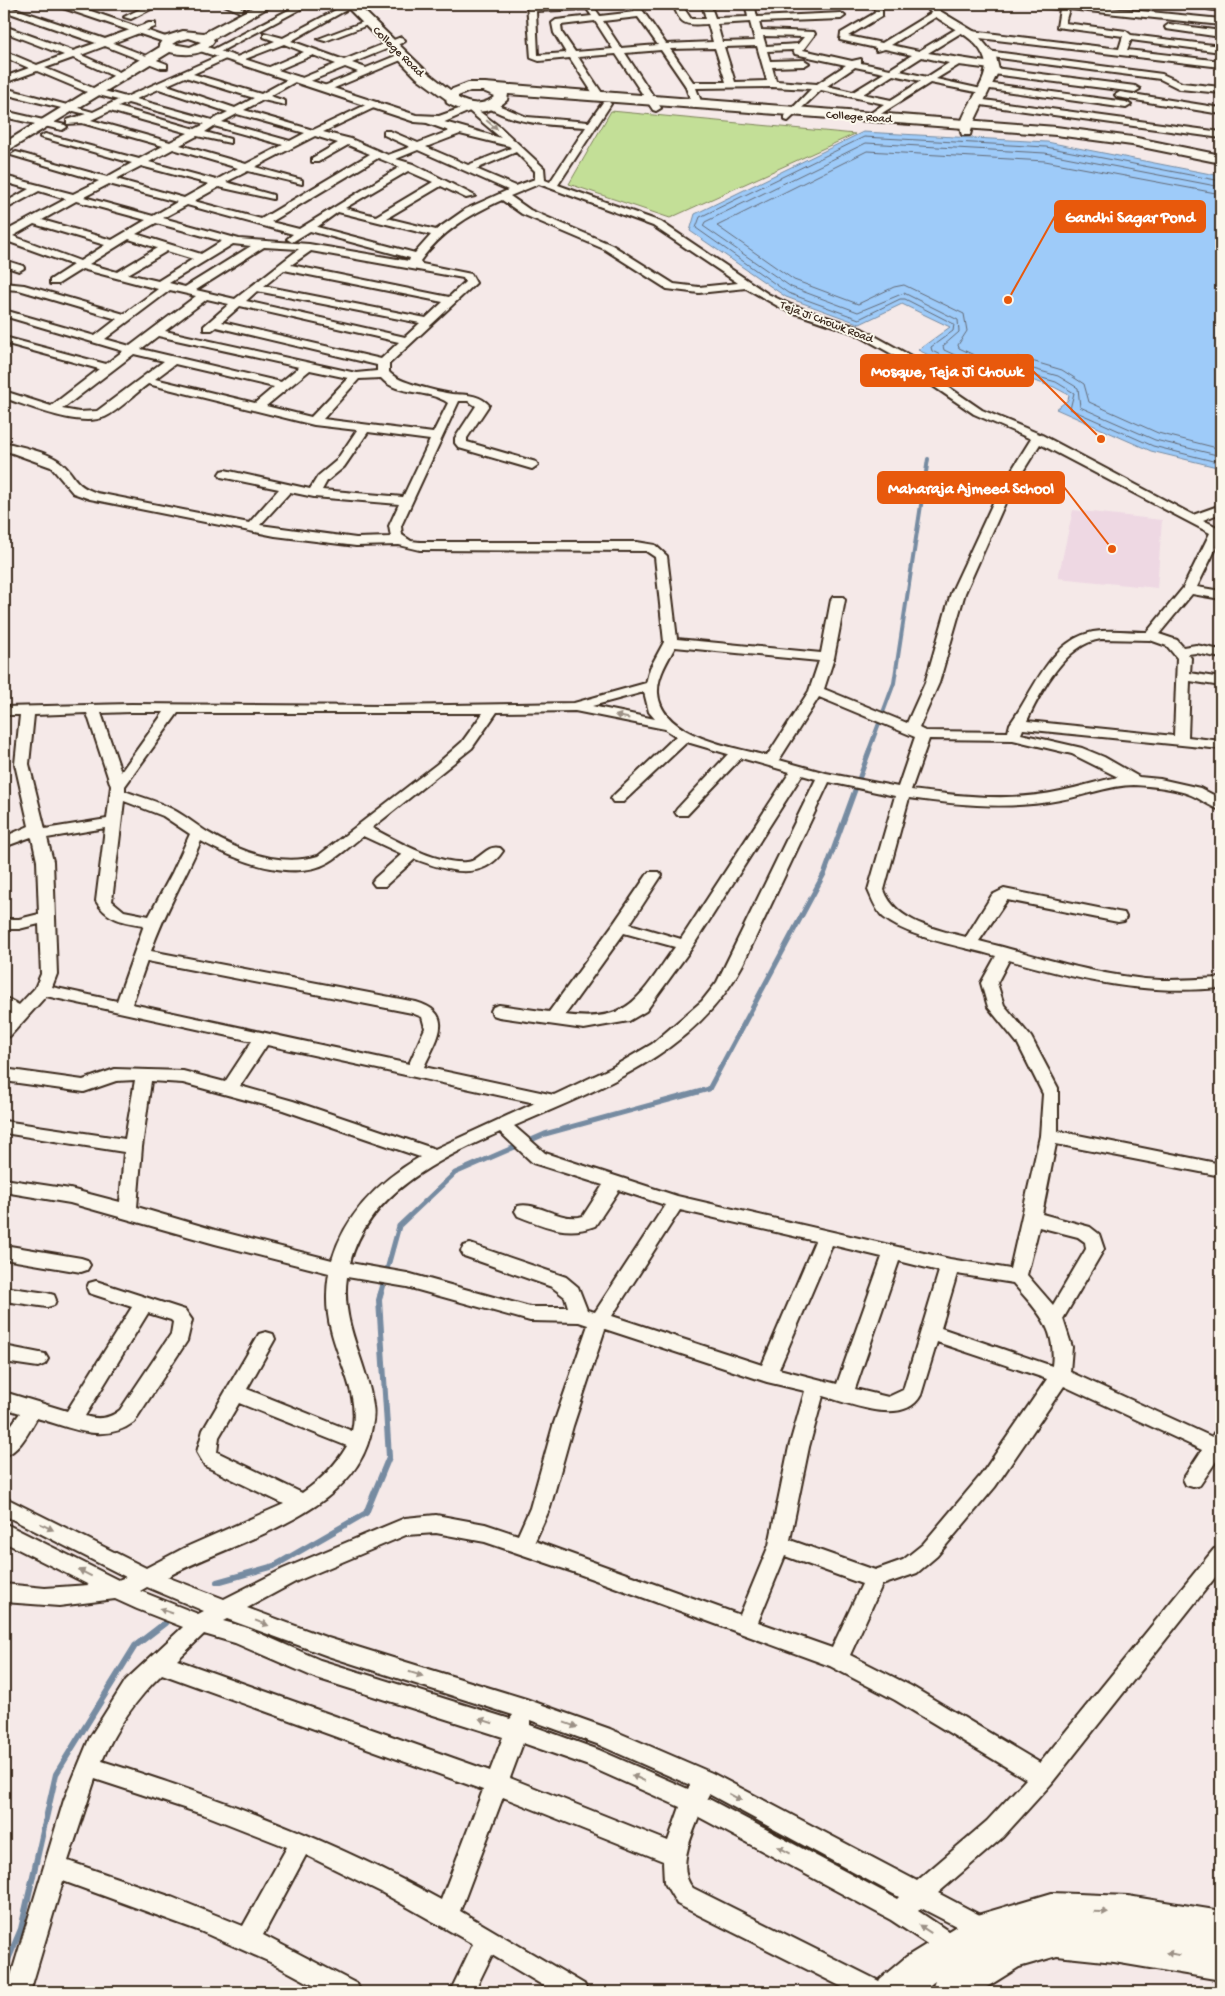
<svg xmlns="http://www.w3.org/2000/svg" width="1225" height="1996" viewBox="0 0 1225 1996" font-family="'Gochi Hand',sans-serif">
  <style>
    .built { fill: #eed8e3 }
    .green { fill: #c3df97; stroke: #7f845a }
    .water { fill: #9ecbf9; stroke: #768ba1 }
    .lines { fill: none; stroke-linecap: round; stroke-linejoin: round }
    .shore { stroke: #636a76; stroke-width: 1 }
    .stream-far2 { stroke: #768ba1; stroke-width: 4 }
    .stream-far1 { stroke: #768ba1; stroke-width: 5 }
    .stream { stroke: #768ba1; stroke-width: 6 }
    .minor-casing { stroke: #3b2a1e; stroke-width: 4 }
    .tertiary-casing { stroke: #3b2a1e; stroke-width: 4 }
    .secondary-casing { stroke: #3b2a1e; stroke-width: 4 }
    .primary-casing { stroke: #3b2a1e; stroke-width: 4 }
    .minor { fill: #fbf7ec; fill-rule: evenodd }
    .tertiary { fill: #fbf7ec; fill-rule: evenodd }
    .secondary { fill: #fbf7ec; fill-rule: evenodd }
    .primary { fill: #fbf7ec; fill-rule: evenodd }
    .oneway { fill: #9b9085 }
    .labels { text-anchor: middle; stroke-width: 4; stroke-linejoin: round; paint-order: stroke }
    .far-street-label { font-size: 12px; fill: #3b2a1e; stroke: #fbf7ec }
    .leader { fill: none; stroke: #e8590c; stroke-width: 2 }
    .callout-dot { fill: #e8590c; stroke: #fbf7ec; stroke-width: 2 }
    .callout { fill: #e8590c; stroke: #e8590c; stroke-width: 2 }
    .callout-label { font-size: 16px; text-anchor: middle; font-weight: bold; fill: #fff }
  </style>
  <rect width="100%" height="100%" fill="#f5e9e8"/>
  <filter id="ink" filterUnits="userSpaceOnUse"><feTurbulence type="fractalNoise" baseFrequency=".02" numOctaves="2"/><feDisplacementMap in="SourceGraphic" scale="10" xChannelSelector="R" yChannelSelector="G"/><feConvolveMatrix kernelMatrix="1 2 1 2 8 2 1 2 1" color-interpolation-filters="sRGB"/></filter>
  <g filter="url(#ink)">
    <path class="built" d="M1073,510L1162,520L1157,588L1058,578Z"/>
    <path class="green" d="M611,111L855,134L670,218L569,184Z"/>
    <path class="water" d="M863,132L1047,142L1221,176V468L1151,451L1056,409L1068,400L1069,395L1054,387L1018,376L991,384L918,350L950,327L902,304L860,324L786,297L690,231L695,214Z"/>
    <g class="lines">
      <path class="shore" d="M1221,181L1046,147L864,137L700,217L696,228L788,293L859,319L900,299H905L954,324L953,331L931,347L932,351L991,379L1018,371L1056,382L1074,393L1070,409L1153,446L1221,463
        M1221,187L1045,153L866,143L705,222L703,226L791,287L858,312L904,293L958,320L959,332L943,346L944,350L992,372L1019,365L1058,376L1078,388L1080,407L1155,440L1221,456
        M1221,194L1045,161L867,151L717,226L794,280L858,304L894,287L904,285L964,314L967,331L958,345L959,348L993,364L1018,357L1062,370L1084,384L1089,402L1158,433L1221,449"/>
      <path class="stream-far2" d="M869,750L894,683L928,459"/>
      <path class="stream-far1" d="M380,1295L399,1226L455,1173L545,1134L709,1089L825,872L870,749"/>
      <path class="stream" d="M217,1582L274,1566L366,1513L389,1457L379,1300L381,1293
        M4,1969L21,1929L56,1774L135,1646L165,1623"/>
      <g class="minor-casing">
        <path id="minor" d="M88,4H100L90,9L86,6Z
          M150,4H161L131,19L124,17Z
          M222,4H234L244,9L240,12Z
          M300,4H310L216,54L208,52Z
          M347,4L355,5L291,41L344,60L401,37L405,40L404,42L352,63L366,68L400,54H406V58L327,91L324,90V86L358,72L345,67L308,82H302V78L336,64L313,55L273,72H267V68L304,52L284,44L240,61L232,59L275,41L264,37V33L283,38Z
          M527,4H535V6L592,4L600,16L635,12L631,6L638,4L666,44L713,42L708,24C685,25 681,26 673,4H681L691,19H706L702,4H710L715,18L748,17L746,7L750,4H788L784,7L755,8L757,17L841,13L845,16L841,19L759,22L761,30L814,32L815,34L803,50L852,61L861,59V63L890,69L912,55L885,49L876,51V48L840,40L841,33L875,13L874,4H882V16L848,36L882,43L936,10L939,11V15L891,45L919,51L961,26L964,27V31L928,53L992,63L997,66L994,68L1135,86L1140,89L1135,92L993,74L988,71L991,69L959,65L936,79L986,90V94L930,83L871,120L866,117L868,115L884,104L821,90L788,121L785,120V116L811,89L772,87L696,88L702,104L697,107L692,104L685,85L661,50L625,53L661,108L656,111L653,110L616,54L578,57L604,96L599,99L596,98L570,58L539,61L531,58ZM587,9L592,16L556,20L552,23L554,33L566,53L538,55L536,11ZM638,17L658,45L621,48L603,21ZM595,21L613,49L575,52L562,33L561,25ZM750,22L755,41L722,42L717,24ZM763,36L804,37L798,44L766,46ZM757,46L767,81L735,82L724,47ZM715,48L726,82H693L670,49ZM793,50L795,54L846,65L817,84L776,81L772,67L804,66L809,63L804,60L770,61L767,51ZM922,57L949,63L927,77L900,71ZM855,67L884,73L853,92L827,86ZM893,75L921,81L891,100L863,94Z
          M1036,4H1070L1221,19V25L1069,9L1065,23L1126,31L1131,35L1221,46V52L1131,40L1127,50L1221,61V67L971,37L967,34L971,31L1119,49L1123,36L1057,27L1060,9L1040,7Z
          M1211,4L1221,5V11L1208,9V5Z
          M4,5L105,39L149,23H155V27L113,43L167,64V68H161L105,46L81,55L124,74V78H118L73,58L45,68L93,88L126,97L225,53L230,56L228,58L193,74L261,94L294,76L302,78L270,96L285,101V105L263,100L244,110L313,130L372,102H378V106L323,132L351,139L388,155L410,147L384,135V131H390L418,143L449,131L427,123V119L430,118L501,138L469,111L467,109L472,106L500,127L544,168L545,180L550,182L586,127C551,125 518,125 487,107V103H493L527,117L589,122L603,102H609L611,104L558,185L661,222L768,294L791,305L862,329L920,361L941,382L982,410L1042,435L1193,515L1221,505V513L1203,520L1221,529V538L1197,587L1221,591V599L1192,594L1159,634L1177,640L1183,647L1196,645L1221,650V658L1196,653L1188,654L1191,658L1190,673L1221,678V686L1190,681L1188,737L1221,741V749L1023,729L1021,734L1082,748L1104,757L1139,777L1160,779L1200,788L1221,799V810C1210,807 1201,799 1191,795C1174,788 1152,786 1134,785C1109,785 1085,796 1060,800C1009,810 960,805 909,798L884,890C896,922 935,929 966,937L992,895L1004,889L1118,912L1124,913L1126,917L1124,921L1118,922L1007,900L979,941C1032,954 1083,972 1137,978C1165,982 1193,979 1221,978V988C1145,995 1082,981 1009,960L997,983L1004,1005L1031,1037L1058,1088V1131L1221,1164V1176L1056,1144L1042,1214L1090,1227L1099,1234L1104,1249L1063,1319L1072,1347L1070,1372L1212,1437L1214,1433L1221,1431V1454L1200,1485L1193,1487L1186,1485L1183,1479L1202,1450L1064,1386L995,1487L937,1556L917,1573L882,1585L850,1655L911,1686L1040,1763L1214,1549L1221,1546V1570L1051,1784L1003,1837L938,1893L993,1922L997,1930L993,1938L985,1941L921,1908L918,1911L963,1941L967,1949L963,1957L955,1961L947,1957L891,1920L699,1817C691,1837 676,1870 693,1888L885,1984L889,1992H852L677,1904L664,1882L663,1861L503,1797L460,1911L584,1984L588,1992H554L492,1955L474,1992H450L473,1944L381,1892L306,1855L263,1935L357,1984L361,1992H326L270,1962L200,1931L63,1881L30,1992H6L64,1800L90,1737L126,1680L183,1627L137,1609L115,1599L59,1606L4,1602V1584L45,1588L89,1585L4,1542V1523L118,1580L126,1577L4,1515V1497L146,1568L184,1548L284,1504L205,1466L197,1452L203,1430L259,1334L266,1332L273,1334L275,1339L247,1389L352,1431C360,1396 339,1363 331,1330C326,1311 326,1292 329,1273L215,1244L70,1203L4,1192V1179L70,1189L120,1202L124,1152L4,1133V1121L125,1139L135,1080L116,1081L84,1092L4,1081V1069L83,1080L115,1069L183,1071L225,1082L252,1041L46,996L10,1036L4,1038V1022L10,1015L4,1010V997L19,1005L35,988L41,974L39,924L19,929H4V919H19L39,914L37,861L32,838L31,837L4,847V837L29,826L15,764L20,715H4V707L131,704L384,706L574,703L646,683L650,668L664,642L655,557L646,551L420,550L399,545L356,546L275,536L90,499L73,493L51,467L4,450V442C21,447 45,451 59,461C77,475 71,484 97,493L249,523L279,489L221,477L219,474L221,471L225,470L310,489L318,476L336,461L357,430L314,425L148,384C134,394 120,410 105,417C78,428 30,406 4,398V391L51,406L99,369L4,343V337L106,364L123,351L4,316V310L95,336L117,319L19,290L4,289V283L24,285L124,314L158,289L82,269L58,284H50V280L73,265L4,240V232L66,199L39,191L4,210V203L29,189L4,182V176L73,194L99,181L11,155L16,152L107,177L132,163L40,137L45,134L139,159L163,146L82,123L67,124V120L86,114L4,94V88L93,112L118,100L87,92L37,71L4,83V77L29,68L4,57V51L37,65L64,55L4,32V26L73,51L96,43L4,11ZM185,77L254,98L235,108L167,85ZM159,89L228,112L212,120L136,99ZM128,103L205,124L195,129L118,107ZM110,111L188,133L170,142L91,120ZM237,114L305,133L290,141L222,122ZM214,126L283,145L246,164L180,145L197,136L230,143V139L205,132ZM460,134L509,146L511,148L468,165L426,147ZM315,136L338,143L312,158V162H318L348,145L370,154L261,219L194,201L219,187L273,199V195L226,182L248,171L302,184V180L255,167ZM173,149L238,168L216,180L149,162ZM418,150L508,190L466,209L436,230L387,218L441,186L466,198L475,196L413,164L396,159ZM516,152L535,171V179L516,186L476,169ZM378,158L400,167L299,229L271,222ZM141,166L209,184L184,198L116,179ZM408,171L433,182L376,216L345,208ZM109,184L177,202L153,216L84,197ZM539,184L653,226L738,283L699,287L674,284L612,245L530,210L510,196ZM502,200L522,214L604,249L667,289L699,293L746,288L783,309L854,333L912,365L933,386L974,414L1031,439L998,492L951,593L925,683L907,723L824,689L834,658L845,600L843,597H833L831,600L821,653L677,639L667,556L655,545L637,542H420L411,541L402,535L401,526L459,401H468L476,406L455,438V443L459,448L532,469L538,465L536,462L467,442V438L489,405C479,394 466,395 452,394C439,392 396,382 389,372V364L476,283L471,274L422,264L420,261C441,232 469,215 502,200ZM76,201L146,220L112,240L42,220ZM187,205L293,234L287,239L292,242L310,231L410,258L409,261L309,244L239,239L163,218ZM338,212L431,235L415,253L317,227ZM156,223L222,241L201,254L136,234ZM34,224L105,245L80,261L13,236ZM129,239L157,248L117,272L89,264ZM233,244L251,246L185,287L169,283ZM264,247L299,249L235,299L196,290ZM167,251L193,259L158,281L128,274ZM311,251L463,278L465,282L449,297L291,265ZM284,270L443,302L426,318L264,286ZM170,290L196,296L130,346L105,339ZM257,291L420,323L405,337L246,301ZM207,299L229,304L204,326V330H212L216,327L377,365V371L356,373L165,331ZM240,306L399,342L381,359L222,322ZM158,336L299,367L281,382L141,349ZM134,354L164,361L97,411L79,412L62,409ZM175,364L274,387L255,403L155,379ZM310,370L348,378L311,417L266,406ZM381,378C396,396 429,389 448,403L433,433L323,419L359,379ZM368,432L430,440L403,497L322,490L327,481L344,467ZM1040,444L1210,533L1183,588L1147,632C1129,632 1111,629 1093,632C1049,641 1033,693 1010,724L1008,732L925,731L919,728L939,683L965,593L1010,492ZM290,492L314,497L399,504L389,526L391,537L356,538L260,525ZM1101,639L1150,640L1167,646L1177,658L1174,736L1027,721C1041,691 1065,644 1101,639ZM675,647L819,661L809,691L767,756C734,747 661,737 658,693C657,677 668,660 675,647ZM644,692L649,712L655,719L592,706ZM819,697L915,737L898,787L826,773L779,760ZM575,711L665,729L676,736L613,796L611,799L613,802H623L687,742L728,754L677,809L675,812L677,815H687L741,758L790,772L681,939L630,924L662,875L659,872H649L614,923L549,1012L499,1005L493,1007L491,1011L493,1015L499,1017L584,1029L629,1021L646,1011L691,949L802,775L816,779L717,982L702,1001L652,1044L611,1068L554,1095L424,1067C436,1040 457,1014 416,1002L151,951C164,913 185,878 201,841C235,860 293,883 329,862C341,855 352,844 363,836L402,854L375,878L372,882L375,886H385L415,859C444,870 482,883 503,851L500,848C486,844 480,861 467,862C438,865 397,841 372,828L472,748L497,712ZM131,712H164L121,772L101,713ZM87,713L111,786L107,819L45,829L29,764L34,715ZM178,713H483L462,742L437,764L318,856C280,867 240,852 207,832C196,825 184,815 172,809C157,801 140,797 125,791V786ZM929,739L1013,740L1072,754L1118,777C1099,781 1080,787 1061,791C1012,802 961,796 911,790ZM829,782L895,796L868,890C872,899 876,910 883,917C910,939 962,946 996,956L981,983L988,1007L1018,1044L1043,1094L1040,1136L1010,1269L950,1259L677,1196L545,1153L514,1126C601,1088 697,1053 743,964ZM124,801L163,816L190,834L172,873L149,916L124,911L112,901ZM105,828L96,901C107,920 124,922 144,925L117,1001L52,987L57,974L53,861L47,838ZM624,933L675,947C640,995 632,1024 565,1015ZM147,961L412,1013L422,1017L425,1028L409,1064L132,1004ZM267,1045L535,1103L435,1149L293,1101L240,1086ZM151,1081L183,1083L283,1110L420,1157C379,1181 346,1213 332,1260L215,1230L137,1207L142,1147ZM500,1132L533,1163L603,1185L583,1216L579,1217C558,1220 534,1201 518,1206L515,1211L518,1216C544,1226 567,1237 595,1226L619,1190L665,1205L595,1312L587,1310L578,1287L566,1277L470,1244L464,1246L461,1251L464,1256L552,1287L565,1297L568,1307H530L407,1273L350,1263C369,1192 438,1160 500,1132ZM680,1210L815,1241L762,1365L612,1316ZM1039,1227L1078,1237L1085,1242L1086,1249L1053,1305L1027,1275ZM832,1245L882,1257L837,1384L779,1369ZM899,1261L939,1271L903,1390L888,1397L855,1389ZM957,1274L1013,1283C1036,1310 1057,1327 1052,1366L941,1328ZM347,1277L407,1287L530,1321L579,1322L588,1325L553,1426L530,1508L518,1535L485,1524L436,1515L405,1518L283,1569L224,1599L167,1577C232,1541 350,1517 370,1436C372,1426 375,1417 373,1406C367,1361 340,1324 347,1277ZM605,1329L767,1382L805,1391L789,1447L769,1545L740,1615L535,1541L550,1508L573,1426ZM937,1342L1047,1379L981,1475L923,1544L903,1560L875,1570L790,1540L809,1447L823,1396C849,1403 904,1427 921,1395ZM239,1403L347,1446C335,1466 321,1480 302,1493L217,1452L219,1437ZM436,1533L485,1542L579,1574L830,1666L895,1700L1026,1779L987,1821L917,1881L712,1773L610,1729L526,1699L328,1638L247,1608L297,1581L406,1535ZM785,1556L862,1584L832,1648L758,1622ZM147,1587L204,1611L198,1614L140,1591ZM227,1619L328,1656L513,1715L510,1719L320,1660L245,1627L223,1621ZM204,1634L235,1643L316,1678L503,1737L490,1771L177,1660ZM162,1674L483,1790L441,1900C333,1840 220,1798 102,1761C115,1729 137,1698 162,1674ZM530,1720L597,1744L690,1785L688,1789L599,1750L530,1725ZM523,1743L586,1765L680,1807L668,1841L510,1778ZM95,1779L208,1816L287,1847L243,1926L169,1896L68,1861ZM709,1794L899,1897L897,1899L707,1798Z
          M366,21L373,23L325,41L318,39Z
          M1169,24L1221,31V37L1166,29L1165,27Z
          M987,51L1162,74L1182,83L1221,87V93L1180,89L1160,79L984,56V52Z
          M986,83L1126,102L1131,105L1126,108L983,88L981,86Z
          M1120,92L1221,108V114L1117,97L1115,95Z
          M984,100L1221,132V138L981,105L979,103Z
          M4,111L65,125L67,127L62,130L4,117Z
          M4,260L23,266L24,268L19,271L4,266Z
          M4,1245L81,1258L87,1260L90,1265L87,1270L81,1272L4,1259Z
          M96,1281L185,1310L192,1320L187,1341L134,1422C104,1445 69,1427 37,1418C29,1431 20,1451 4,1456V1435L20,1413L4,1408V1392L67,1411L132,1307L89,1293L87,1288L89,1283ZM148,1313L171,1320L173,1322L171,1334L120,1410C109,1419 98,1420 85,1416Z
          M4,1287L47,1293L54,1295L56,1300L54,1305L47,1307L4,1301Z
          M4,1346L45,1354L48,1359L45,1364L38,1367L4,1362Z"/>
      </g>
      <g class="tertiary-casing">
        <path id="tertiary" d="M56,4H71L174,40L168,43L164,42L57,6Z
          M924,4H934L940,11L975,32L996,57L999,70L973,124L970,135H962C953,116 992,83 985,60C976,31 938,27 924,4Z
          M201,45L416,115L439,116L473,104L479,107L440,124L415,122L197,50L195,48Z"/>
      </g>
      <g class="secondary-casing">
        <path id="secondary" d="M259,4H274L213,39L214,41C204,56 187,56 170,52L4,153V143L160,47L159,45L164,37L183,31L204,33ZM189,38L201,42L190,47L172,44L177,41Z
          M344,4H357L427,72L450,90L468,83H485L1056,127L1132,137L1221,155V163L1132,145L1056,135L508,94L507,100C491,116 465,114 447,103L446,99L417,78ZM470,91H483L495,96C485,106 470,105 458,98V96Z"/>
      </g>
      <g class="primary-casing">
        <path id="primary" d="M1052,1893L1128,1896L1221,1911V1980L1114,1962L1057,1956L1019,1967L979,1992H931L935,1981L921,1992H875L880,1979L906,1957L971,1917Z"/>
      </g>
      <use href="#minor" class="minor"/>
      <use href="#tertiary" class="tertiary"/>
      <use href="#secondary" class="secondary"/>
      <use href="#primary" class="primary"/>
    </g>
    <defs><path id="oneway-solid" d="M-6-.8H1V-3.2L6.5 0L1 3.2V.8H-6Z" transform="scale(1.25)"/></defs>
    <g class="oneway">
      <use href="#oneway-solid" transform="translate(492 125) rotate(40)"/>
      <use href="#oneway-solid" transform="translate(622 717) rotate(-168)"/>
      <use href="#oneway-solid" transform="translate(47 1527) rotate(26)"/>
      <use href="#oneway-solid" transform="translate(85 1573) rotate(-153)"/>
      <use href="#oneway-solid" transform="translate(166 1611) rotate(-161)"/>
      <use href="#oneway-solid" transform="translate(262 1623) rotate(21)"/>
      <use href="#oneway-solid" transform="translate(416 1674) rotate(17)"/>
      <use href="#oneway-solid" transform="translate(486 1721) rotate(-162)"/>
      <use href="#oneway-solid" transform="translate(571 1725) rotate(20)"/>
      <use href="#oneway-solid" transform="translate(638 1778) rotate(-156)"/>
      <use href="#oneway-solid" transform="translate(735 1797) rotate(28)"/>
      <use href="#oneway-solid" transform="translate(784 1850) rotate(-152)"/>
      <use href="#oneway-solid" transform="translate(1101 1912) rotate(2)"/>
      <use href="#oneway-solid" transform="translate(925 1929) rotate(-147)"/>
      <use href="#oneway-solid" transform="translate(1173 1954) rotate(-170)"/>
    </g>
  </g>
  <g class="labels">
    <g class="far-street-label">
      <text transform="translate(399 51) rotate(44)" y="4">College Road</text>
      <text transform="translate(859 116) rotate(4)" y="4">College Road</text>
      <text transform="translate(827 321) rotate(21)" y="4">Teja Ji Chowk Road</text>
    </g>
  </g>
  <path class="leader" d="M1008 300L1055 216M1101 439L1033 371M1112 549L1064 487"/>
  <g class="callout-dot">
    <circle cx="1008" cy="300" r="5"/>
    <circle cx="1101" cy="439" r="5"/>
    <circle cx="1112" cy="549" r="5"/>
  </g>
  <g class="callout">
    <rect x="1055" y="201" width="150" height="31" rx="5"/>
    <rect x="861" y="355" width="172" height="31" rx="5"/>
    <rect x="878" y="472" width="186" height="31" rx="5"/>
  </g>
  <g class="callout-label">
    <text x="1130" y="222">Gandhi Sagar Pond</text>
    <text x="947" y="376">Mosque, Teja Ji Chowk</text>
    <text x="971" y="493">Maharaja Ajmeed School</text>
  </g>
  <rect width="1225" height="1996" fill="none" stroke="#fbf7ec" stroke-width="20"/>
  <rect x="10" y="10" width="1205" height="1976" fill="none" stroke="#3b2a1e" stroke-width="2" filter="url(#ink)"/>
</svg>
